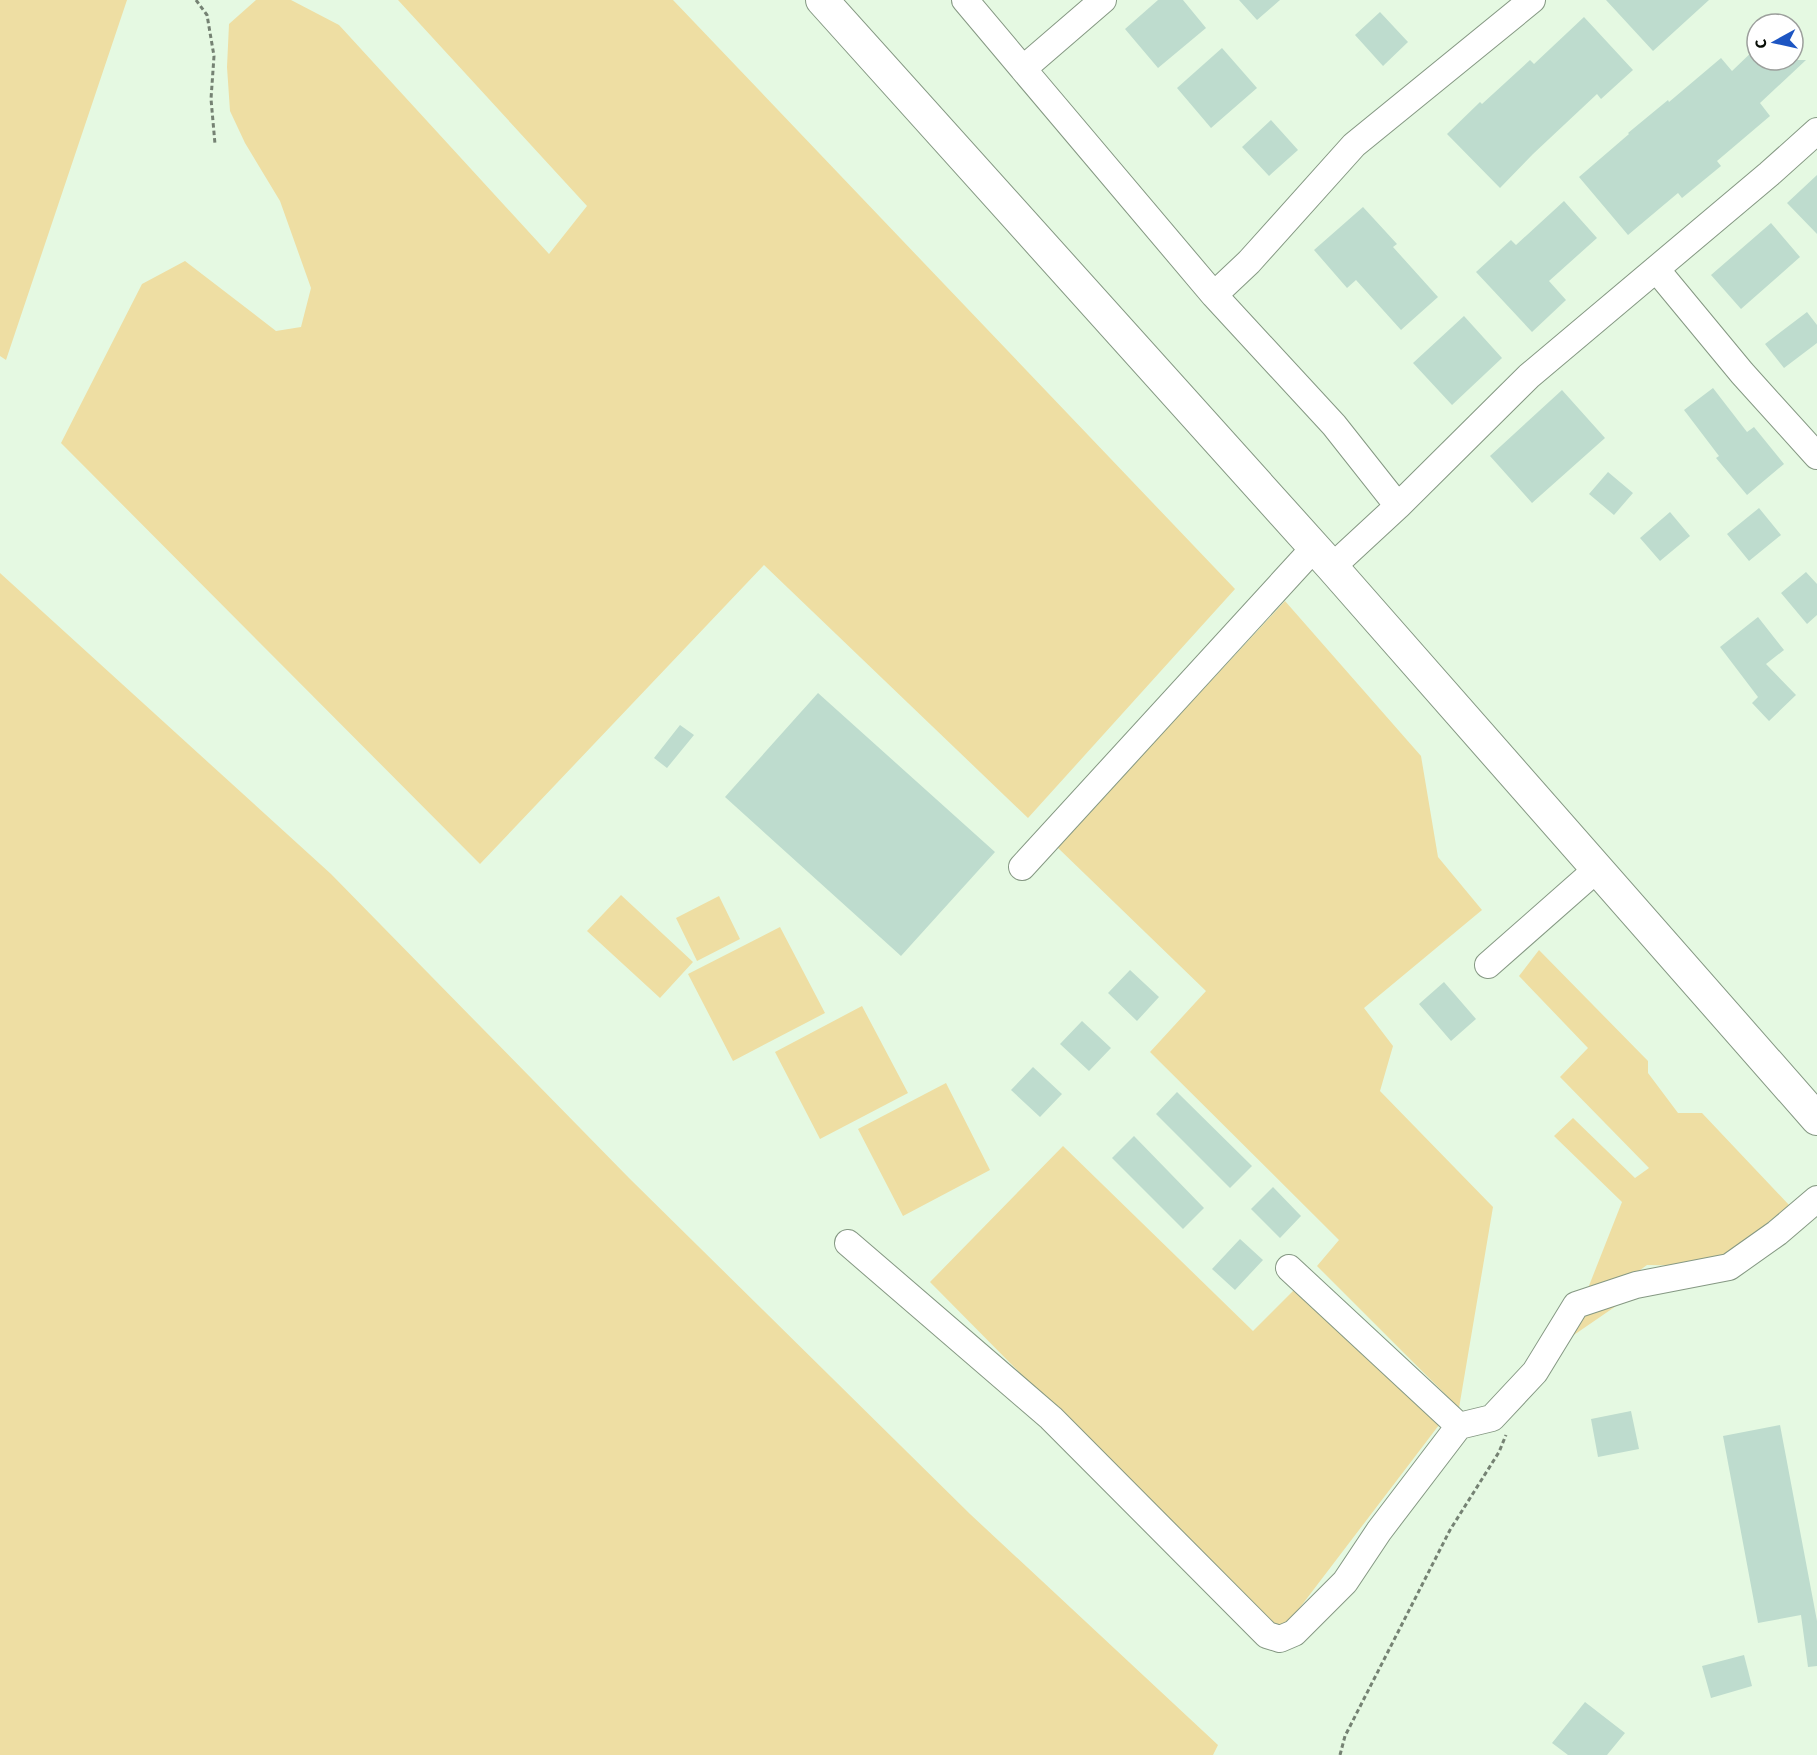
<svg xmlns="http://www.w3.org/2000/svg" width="1817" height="1755" viewBox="0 0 1817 1755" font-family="'Source Sans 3',sans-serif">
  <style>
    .green { fill: #eedea3 }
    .building { fill: #bedcce }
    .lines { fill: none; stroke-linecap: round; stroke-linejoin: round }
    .minor-casing { stroke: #859883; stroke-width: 28 }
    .major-casing { stroke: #859883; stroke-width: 34 }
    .path { stroke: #758273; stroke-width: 3; stroke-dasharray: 4.5 3; stroke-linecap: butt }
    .minor { stroke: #fff; stroke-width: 26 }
    .major { stroke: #fff; stroke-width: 32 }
  </style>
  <rect width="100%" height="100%" fill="#e5f9e2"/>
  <path class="green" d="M0,0H127L6,360L0,356Z
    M256,0H291L339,25L549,254L587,206L398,0H673L1235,589L1028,818L764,565L480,864L61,443L142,284L185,261L276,331L301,327L311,288L280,201L245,143L230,111L227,67L229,24Z
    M0,573L331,874L629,1178L970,1514L1218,1745L1213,1755H0Z
    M1285,601L1421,756L1438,857L1482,910L1364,1008L1393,1046L1380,1091L1493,1207L1459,1408L1317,1266L1339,1240L1150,1052L1206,991L1057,847Z
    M621,895L693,962L660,998L587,931Z
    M719,896L740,939L697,961L676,918Z
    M780,927L825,1013L733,1061L688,974Z
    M1539,950L1648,1061V1073L1678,1113H1702L1789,1205L1727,1256L1701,1266L1647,1265L1618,1286L1619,1304L1568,1339L1622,1202L1554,1136L1573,1118L1635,1178L1649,1168L1560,1077L1588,1048L1519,976Z
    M862,1006L908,1093L820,1139L775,1052Z
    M946,1083L990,1170L903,1216L858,1129Z
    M1063,1146L1253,1331L1295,1289L1439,1425L1279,1635L930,1282Z"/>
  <path class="building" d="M1158,0H1183L1206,28L1158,68L1125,29Z
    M1239,0H1280L1257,20Z
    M1606,0H1709L1653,51Z
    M1380,12L1408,42L1383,66L1355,35Z
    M1584,17L1633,70L1601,99L1597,94L1533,154L1500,188L1447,134L1480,102L1482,104L1530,60L1534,64Z
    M1757,47V60H1806L1760,103L1770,116L1717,161L1721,166L1682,198L1678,193L1628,235L1579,177L1629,134L1628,133L1668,100L1669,102L1721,58L1732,71Z
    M1222,48L1257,88L1211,128L1177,88Z
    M1271,120L1298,150L1269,176L1242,147Z
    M1817,175V234L1787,203Z
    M1564,201L1597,238L1549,281L1566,300L1532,332L1476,272L1511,240L1516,245Z
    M1363,207L1397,244L1393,247L1438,297L1401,330L1356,280L1347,288L1314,250Z
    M1771,223L1800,257L1741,309L1711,275Z
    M1807,312L1817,325V343L1784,368L1765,344Z
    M1464,316L1502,358L1452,405L1413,363Z
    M1713,388L1747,432L1754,427L1784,464L1747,495L1716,458L1719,456L1684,410Z
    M1562,390L1605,438L1532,503L1490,456Z
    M1608,472L1633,493L1614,515L1589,494Z
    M1759,508L1781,535L1749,561L1727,534Z
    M1670,512L1690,536L1660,561L1640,538Z
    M1806,572L1817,584V615L1807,624L1781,593Z
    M1758,617L1784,650L1766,664L1796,695L1769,721L1752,703L1758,697L1720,647Z
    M818,693L995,852L901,956L725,797Z
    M680,725L694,735L667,768L654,758Z
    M1130,970L1159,997L1137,1021L1108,993Z
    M1444,982L1476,1019L1451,1041L1419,1004Z
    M1082,1021L1111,1048L1089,1071L1060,1044Z
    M1033,1067L1062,1094L1040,1117L1011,1090Z
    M1177,1092L1252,1166L1230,1188L1156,1114Z
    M1134,1136L1204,1208L1183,1229L1112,1158Z
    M1273,1187L1301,1216L1280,1238L1251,1209Z
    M1240,1239L1263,1260L1235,1290L1212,1269Z
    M1631,1411L1639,1449L1598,1457L1591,1419Z
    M1780,1425L1817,1621V1666L1808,1667L1801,1615L1758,1623L1723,1436Z
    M1744,1655L1752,1686L1711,1698L1702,1666Z
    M1585,1702L1625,1733L1607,1755H1568L1552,1743Z"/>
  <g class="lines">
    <g class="minor-casing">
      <path id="minor" d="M965,0L1023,69
        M1103,0L1023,69L1214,295
        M1656,269L1742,373L1817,456
        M1398,506L1334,425L1214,295L1249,262L1354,145L1532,0
        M1332,567L1398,506L1529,376L1769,174L1817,131
        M1022,867L1314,548
        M1488,965L1597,869
        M848,1243L1051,1418L1267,1635L1280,1639L1294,1633L1345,1582L1379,1531L1459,1426
        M1289,1268L1459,1426L1492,1418L1535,1372L1576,1305L1636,1285L1729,1267L1777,1233L1817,1199"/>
    </g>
    <g class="major-casing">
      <path id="major" d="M822,0L1332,567L1817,1119"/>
    </g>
    <path class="path" d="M196,0L207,15L214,56L211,99L215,144
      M1340,1755L1345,1736L1450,1530L1499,1452L1506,1435"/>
    <use href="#minor" class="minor"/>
    <use href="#major" class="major"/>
  </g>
  <g transform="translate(1775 42) rotate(262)"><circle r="28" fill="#ffffff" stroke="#9c9f9c" stroke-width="1.5"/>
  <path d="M0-4.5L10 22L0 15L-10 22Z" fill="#1d55c2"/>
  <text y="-9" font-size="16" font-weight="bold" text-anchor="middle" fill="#080e07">С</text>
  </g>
</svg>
